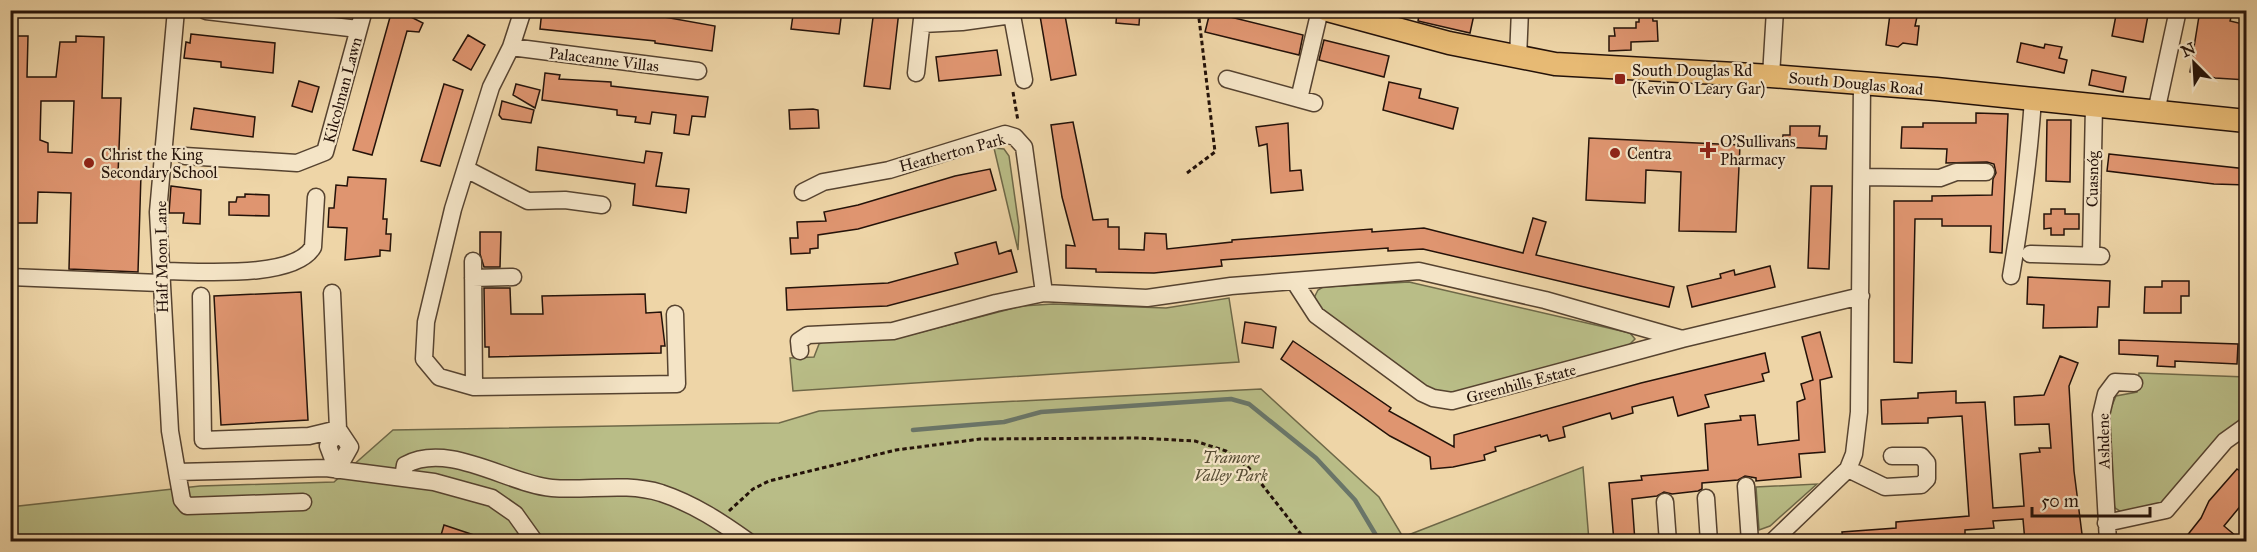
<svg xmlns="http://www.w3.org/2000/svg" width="2257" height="552" viewBox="0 0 2257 552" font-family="'IM FELL Great Primer',serif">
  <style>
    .green { fill: #b9bd87; stroke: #6e6848; stroke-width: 1.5 }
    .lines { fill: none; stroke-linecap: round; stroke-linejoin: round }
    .stream { stroke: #6a7669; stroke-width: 4.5 }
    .building { fill: #df9570; stroke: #241209; stroke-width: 1.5; fill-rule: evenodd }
    .minor-casing { stroke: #564330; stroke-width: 19 }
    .major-casing { stroke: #241209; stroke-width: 25 }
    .path { stroke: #241209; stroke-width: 3; stroke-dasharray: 4.5 3; stroke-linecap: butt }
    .minor { stroke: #f4e4c6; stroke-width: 16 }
    .major { stroke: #e7ba74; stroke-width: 22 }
    .poi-dot { fill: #8f2418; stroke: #f4e4c6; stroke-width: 2 }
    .labels { text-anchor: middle; stroke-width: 4.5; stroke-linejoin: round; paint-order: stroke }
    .street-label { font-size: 16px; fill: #241209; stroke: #f4e4c6 }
    .poi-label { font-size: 16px; fill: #241209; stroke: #f4e4c6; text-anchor: start }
    .park-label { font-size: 16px; font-style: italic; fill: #584e35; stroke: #f4e4c6 }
  </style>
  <rect width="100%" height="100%" fill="#eed5a7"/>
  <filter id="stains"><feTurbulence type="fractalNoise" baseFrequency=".00333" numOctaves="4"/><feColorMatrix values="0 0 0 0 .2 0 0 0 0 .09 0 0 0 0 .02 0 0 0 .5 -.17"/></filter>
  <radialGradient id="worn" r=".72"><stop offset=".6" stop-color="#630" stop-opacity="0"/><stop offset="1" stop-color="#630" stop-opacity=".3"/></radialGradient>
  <path class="green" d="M994,148L1004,149L1009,156L1019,227L1018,250Z
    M1409,282L1630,333L1635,339L1628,346L1451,394L1428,389L1317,307L1314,298L1318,290L1323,287Z
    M1229,298L1239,362L793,391L790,358L814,357L819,344L825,341L902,337L1022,306L1053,304L1166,308Z
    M2139,373L2246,377V418L2221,435L2164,503L2123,513L2115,508L2113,501L2108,415L2116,396L2137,392Z
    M1261,389L1379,497L1403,537L1583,467L1589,541L11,542L10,507L200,486L334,482L393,430L779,423L819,411Z
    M1817,484L1770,526L1759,530L1756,487Z"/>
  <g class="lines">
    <path class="stream" d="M913,430L1004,422L1041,412L1231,399L1249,404L1316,458L1355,500L1380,542"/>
  </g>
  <path class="building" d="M392,10H413L411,17L423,23L419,32L407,31L372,155L353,150Z
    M542,10H597L653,15L715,26L712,51L655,43V41L540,29Z
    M808,10H842L839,34L791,29L793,15L808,17Z
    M874,10L899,11L890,89L864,86Z
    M1039,10H1064L1076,75L1051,80Z
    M1117,10H1140L1139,25L1116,23Z
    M1420,10H1475L1470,33L1418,21Z
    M2117,10H2149L2143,42L2112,36Z
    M2200,10H2233L2230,21L2247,25V80L2215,78L2190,72Z
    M1639,11H1652L1653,21H1657L1658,41L1631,42V50L1609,51V36H1615L1614,28H1636V22H1639Z
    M1210,12L1303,35L1299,55L1205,32Z
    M1890,14L1917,17L1915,26H1919L1917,45L1903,43L1898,47L1886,45Z
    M191,34L275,43L273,73L221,67V62L184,58L186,42L190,43Z
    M468,35L485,45L471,70L453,60Z
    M10,36H28L27,77H56L60,42H76V36L104,37L102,98H121L118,174H141L138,272L69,269L71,193L38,192L37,223H10ZM41,101H74L72,153L48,152V143L40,140Z
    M1324,40L1389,56L1384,77L1319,60Z
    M2021,43L2044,48L2045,44L2062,47L2059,58L2067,60L2064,73L2017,62Z
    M997,50L1001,75L939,81L936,57Z
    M2092,70L2126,77L2123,92L2089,85Z
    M545,73L560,75L559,79L611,82V86L708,97L705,117L692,116L689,135L674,133L676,115L652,112L650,124L635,122L636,117L617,115V110L542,100Z
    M299,81L319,87L312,112L292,106Z
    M1389,82L1421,89L1419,98L1458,108L1453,129L1383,110Z
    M444,84L463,90L440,166L421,161Z
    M516,84L540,90L535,108L513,95Z
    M502,101L534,110L531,123L502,119L499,115Z
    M194,108L255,117L253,137L191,129Z
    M813,109L818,110L819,128L790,129L789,110Z
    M1976,113L2008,114L2002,253L1990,252L1991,226H1942V219H1915L1912,363L1894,362V201H1932V196L1992,195L1993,179L1996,173L1994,164L1987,162L1946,163L1947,149L1901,148L1902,127H1923V123H1976Z
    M2047,120H2071L2070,182L2046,181Z
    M1073,122L1093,220L1108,219V227H1119V249L1144,250L1145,233L1166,234L1167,249L1232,242V240L1372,229V232L1424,228L1523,253L1533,218L1546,222L1536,255L1674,287L1669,307L1423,249L1388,251V248L1221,260L1222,266L1154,273L1096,272V269L1066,268V245L1075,246L1062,197L1051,125Z
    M1288,123L1290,171L1301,170L1303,190L1271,193L1267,144L1259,146L1256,127Z
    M1790,126H1820L1819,136H1827L1826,149L1782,147L1783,135H1790Z
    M1589,138L1740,145L1736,232L1679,231L1681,172L1646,170L1645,203L1586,200Z
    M538,147L644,163L646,151L662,153L656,186L689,189L686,213L633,205L635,184L536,170Z
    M2109,154L2247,169V185L2214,184L2107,171Z
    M990,169L996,190L858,229L818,235V248L810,249V253L791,254L790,238H798L797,222L826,221L824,212L858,205L955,176Z
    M348,177L386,179L383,219H387L386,234H391L390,251L380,250V256L345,260L347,228L328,227L329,208H334L336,185L347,186Z
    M171,186L201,190L200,224L183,223L184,213H169Z
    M1811,186H1832L1829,269L1808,268Z
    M245,194L269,195V216L229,215V202H236L237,197H245Z
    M2051,209H2065V214H2079V229H2064V235H2051V228L2044,229V214H2051Z
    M480,232H501L500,267H484L480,254Z
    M996,242L999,254L1011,250L1017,272L887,306L787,310L786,288L888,283L958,264L955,253Z
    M1770,266L1775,287L1692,307L1687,286L1721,278L1720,274L1734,270L1735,275Z
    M2028,277L2110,281L2109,307H2098L2097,327L2043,328L2044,305L2027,304Z
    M2162,281H2189V296H2181V313H2144L2145,287H2162Z
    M484,288H510L511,314H543L542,296L645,294L646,313L661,312L665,346H661V353L489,357V347H485Z
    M301,292L308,420L221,425L214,296Z
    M1245,322L1276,327L1273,348L1242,343Z
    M1820,332L1832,377L1820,380L1825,452L1799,454L1801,477L1756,481V478L1745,476L1738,480L1702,483V489L1698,491L1672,494L1664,492L1657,496L1632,499L1635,542H1614L1609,483L1642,480L1641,476L1708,470L1705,424L1741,420L1740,416L1755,415L1758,445L1799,440L1797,402L1805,399L1801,384L1813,380L1802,337Z
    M2119,340L2238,344L2237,364L2175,361V367L2157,366L2158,356L2119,354Z
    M1293,341L1391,408L1389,411L1454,447V435L1641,383L1765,353L1769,372L1762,374L1764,381L1705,395L1709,407L1678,416L1673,397L1632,407L1633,413L1612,419L1610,413L1563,427L1565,437L1549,441L1547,435L1541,437L1540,435L1495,447L1496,451L1484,455L1485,460L1453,467L1431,469L1430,457L1390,436L1281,359Z
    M2060,356L2078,363L2069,386L2074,471L2083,542H2025L2023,519L1993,521L1994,528L1965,530V540L1957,542H1843L1842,532L1896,528V522L1969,516L1962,416L1928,418V423L1882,424L1881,400L1918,398V393L1956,391V403L1985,402L1993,508L2024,506L2020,454L2040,452L2039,448H2051L2049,424L2015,425L2014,397L2044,395Z
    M2237,469L2247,476V498L2224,526L2243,542H2182L2201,518L2209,501Z
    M444,525L486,539L485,542H439Z"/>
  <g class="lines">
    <g class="minor-casing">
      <path id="minor" d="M176,10L158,212L170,431L177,472L326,468L434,482L492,498L515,514L535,542
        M523,10L511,47L491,87L453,209L426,322L424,359L439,377L474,387L677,384L675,314
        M1011,10L1024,80
        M206,11L358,29
        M922,24L962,22L1012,15
        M511,47L698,71
        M1518,58L1520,10
        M916,73L923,10
        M1771,76L1775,10
        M1227,79L1314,103
        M1299,99L1320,10
        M2156,112L2178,10
        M185,156L297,163L325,152L364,10
        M466,169L528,201L565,200L602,205
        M1862,177L1940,178L1956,172H1986
        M803,192L823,182L889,170L1005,134L1015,137L1024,147L1044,293
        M2030,254L2101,256
        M2091,254L2094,105
        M473,261L474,387
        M161,271C196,271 294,280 313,247L316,197
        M2011,276C2021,217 2029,159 2033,99
        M10,277L160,283
        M473,278L513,277
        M1294,281L1316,315L1422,393L1433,398L1452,401L1682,339L1861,296
        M201,296L203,440L309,436L338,429L332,293
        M800,351L799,341L808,335L893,331L996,303L1044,293L1147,298L1231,286L1419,271L1545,300L1682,339
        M338,429L350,447L337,470L328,446Z
        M1848,469L1885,487L1921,485L1927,479V463L1921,456H1892
        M177,472L182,500L187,506L303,502
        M403,477L405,465C449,441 508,484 552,488C588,491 625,482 661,493C694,504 721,522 749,542
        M1746,486L1750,542
        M1706,498L1709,542
        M1665,502L1668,542
        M2106,523L2166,510L2225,441L2246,426
        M1772,542L1848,469L1854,454L1859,412L1862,84
        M2108,542L2101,415L2106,394L2115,382L2134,383"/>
    </g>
    <g class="major-casing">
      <path id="major" d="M1327,10L1449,43L1555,64L1771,76L1936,89L2246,121"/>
    </g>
    <path class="path" d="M1013,92L1018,121
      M1187,173L1215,152L1198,10
      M729,511L753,489L769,481L896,450L980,439L1139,438L1195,441L1226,451L1249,468L1307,542
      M1503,542L1527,536L1537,542"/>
    <use href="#minor" class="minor"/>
    <use href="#major" class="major"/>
  </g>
  <g class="poi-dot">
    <rect x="1614" y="73" width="12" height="12" rx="3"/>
    <path d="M1705 141h6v6h6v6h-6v6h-6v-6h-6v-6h6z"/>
    <circle cx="1615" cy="153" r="6"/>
    <circle cx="89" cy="163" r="6"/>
  </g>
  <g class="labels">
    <g class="street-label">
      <text transform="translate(604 59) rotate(7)" y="6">Palaceanne Villas</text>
      <text transform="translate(1856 83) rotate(5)" y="6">South Douglas Road</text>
      <text transform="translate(342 90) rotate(-75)" y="6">Kilcolman Lawn</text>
      <text transform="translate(952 152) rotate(-15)" y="6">Heatherton Park</text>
      <text transform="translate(2092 179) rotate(-89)" y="6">Cuasnóg</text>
      <text transform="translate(161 257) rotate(-91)" y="6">Half Moon Lane</text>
      <text transform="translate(1521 383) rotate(-15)" y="6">Greenhills Estate</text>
      <text transform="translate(2103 441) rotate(-91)" y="6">Ashdene</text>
    </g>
    <g class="poi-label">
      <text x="1632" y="76">South Douglas Rd<tspan x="1632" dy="18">(Kevin O Leary Gar)</tspan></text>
      <text x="1720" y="147">O'Sullivans<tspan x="1720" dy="18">Pharmacy</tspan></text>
      <text x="1627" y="159">Centra</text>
      <text x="101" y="160">Christ the King<tspan x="101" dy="18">Secondary School</tspan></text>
    </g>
    <g class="park-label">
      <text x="1231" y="463">Tramore<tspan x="1231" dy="18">Valley Park</tspan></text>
    </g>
  </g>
  <rect width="2257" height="552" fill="none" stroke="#eed5a7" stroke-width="36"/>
  <rect x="12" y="12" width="2233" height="528" fill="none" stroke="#241209" stroke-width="3"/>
  <rect x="18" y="18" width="2221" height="516" fill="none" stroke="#241209" stroke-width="1.5"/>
  <g transform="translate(2194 63) rotate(336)" stroke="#f4e4c6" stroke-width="4.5" paint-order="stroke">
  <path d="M0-4.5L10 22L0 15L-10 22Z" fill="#241209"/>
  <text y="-9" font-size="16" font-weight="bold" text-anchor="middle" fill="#241209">N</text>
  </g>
  <path d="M2032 507v9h118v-9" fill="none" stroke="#241209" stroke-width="3"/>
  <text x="2041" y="507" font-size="18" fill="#241209" stroke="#f4e4c6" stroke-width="4.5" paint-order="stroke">50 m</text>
  <rect width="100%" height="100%" filter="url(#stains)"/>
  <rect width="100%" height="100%" fill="url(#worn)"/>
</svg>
